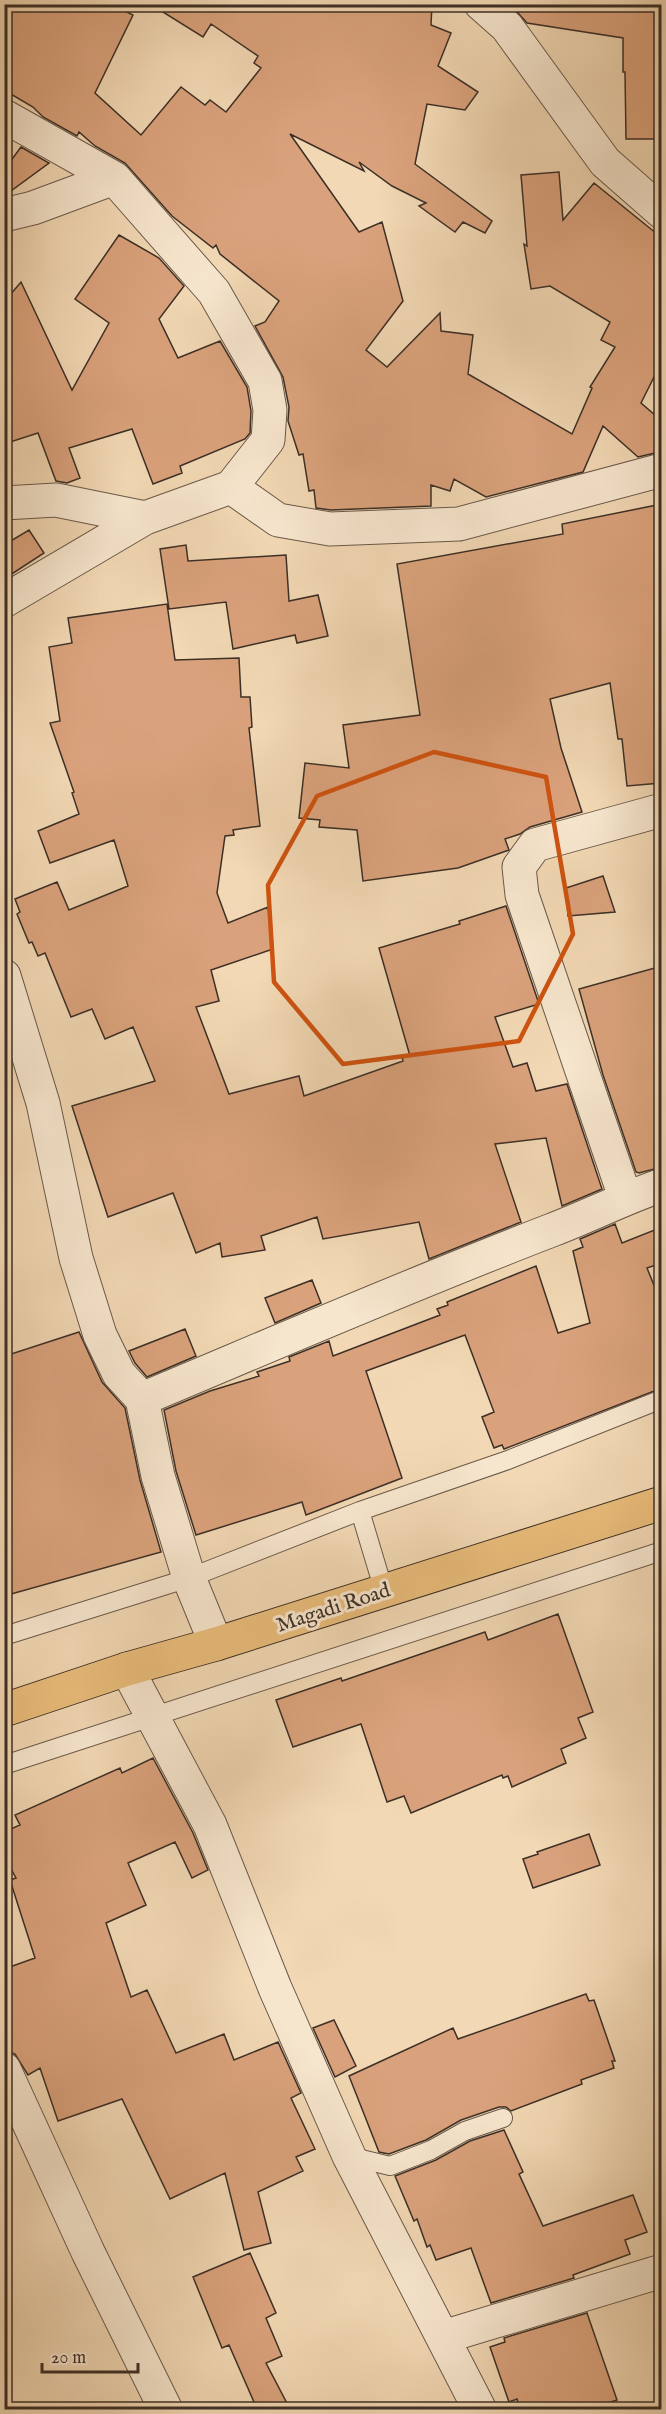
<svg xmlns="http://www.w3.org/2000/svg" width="666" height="2414" viewBox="0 0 666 2414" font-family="'IM FELL English',serif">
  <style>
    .building { fill: #daa27c; stroke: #3c2f26; stroke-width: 1.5 }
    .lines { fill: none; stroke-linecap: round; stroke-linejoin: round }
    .service-casing { stroke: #6a594a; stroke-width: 20 }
    .minor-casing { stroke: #6a594a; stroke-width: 35 }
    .trunk-casing { stroke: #3c2f26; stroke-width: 35 }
    .service { stroke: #f7e6ce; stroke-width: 18 }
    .minor { stroke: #f7e6ce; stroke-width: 33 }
    .trunk { stroke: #e9bc7a; stroke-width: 33 }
    .marked { fill: none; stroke: #ce5310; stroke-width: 4.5; stroke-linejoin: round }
    .labels { text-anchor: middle; stroke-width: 6; stroke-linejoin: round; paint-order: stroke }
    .street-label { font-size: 21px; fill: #3c2f26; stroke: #f7e6ce }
  </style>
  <rect width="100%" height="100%" fill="#f2d8b4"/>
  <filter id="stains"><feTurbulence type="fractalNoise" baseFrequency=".00333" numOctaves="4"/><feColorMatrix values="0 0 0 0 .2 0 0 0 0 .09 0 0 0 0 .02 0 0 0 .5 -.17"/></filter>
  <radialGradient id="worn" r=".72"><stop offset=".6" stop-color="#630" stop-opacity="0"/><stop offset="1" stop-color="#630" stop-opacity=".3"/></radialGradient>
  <path class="building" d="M4,4H111L133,15L95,93L141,135L181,87L205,105L210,100L226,112L261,68L254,63L258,56L211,24L203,37L150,4H432L431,25L451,33L438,66L478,92L465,110L427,104L415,164L492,221L485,233L463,222L455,232L419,206L426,203L392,186L359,162L364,171L290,134L359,232L382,222L403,301L366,350L387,367L440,313L441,331L473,335L468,374L572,434L592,388L590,387L615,347L601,340L610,322L550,286L531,289L524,244L527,246L521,175L559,172L563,220L594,183L662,238V361L641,403L662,421V445L655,453L638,457L603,426L583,472L486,497L454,479L450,491L431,485V506L331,510L316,508L314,490L309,491L303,454L299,455L288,421L289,407L283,377L255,326L265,322L279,301L220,254L216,245L213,248L172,216L125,163L95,146L79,132L77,136L43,117L33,107L4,90Z
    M510,4H662V139H626L625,72H623V38L527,23Z
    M21,147L49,163L4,196V170Z
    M119,235L159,258L184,286L159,319L178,358L220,341L247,387L251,411L250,433L245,439L180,466L182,473L153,484L132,429L69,448L80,478L67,483L56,481L38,433L4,444V302L21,282L72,390L109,323L75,299Z
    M662,504L661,783L627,786L622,739H618L610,683L550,699L561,748L582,812L530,827L520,834L505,839L509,850L458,868L363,881L357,830L319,827L320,820L299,818L305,763L349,768L343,725L420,715L397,564L563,534L562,524Z
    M29,530L44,553L4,579V545Z
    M186,545L188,561L286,555L289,601L318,595L328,636L297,643L295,635L233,649L226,602L169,609L160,549Z
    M167,604L175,660L239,658L241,697H250L252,727L249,728L260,826L233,830L234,835L225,836L217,893L228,923L268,907L273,949L211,970L219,1001L196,1007L229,1094L299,1076L304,1096L403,1061L402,1058L410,1056L379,948L460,924L459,921L506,906L539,1004L495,1017L513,1067L527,1063L536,1091L567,1084L602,1189L562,1206L546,1138L495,1144L521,1222L429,1259L419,1222L323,1239L317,1217L261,1236L265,1250L222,1257L220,1243L196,1253L173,1193L108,1217L72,1106L155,1081L133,1027L105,1039L92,1009L71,1017L45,953L38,956L32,942L29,943L17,914L20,912L15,899L57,882L69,910L128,886L114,840L50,863L38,831L79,814L72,793L74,792L50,723L60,721L49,647L72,643L68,618Z
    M603,876L615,912L568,916L566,888Z
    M662,966V1167L639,1173L636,1172L603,1075L579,989Z
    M615,1224L622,1243L662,1227V1263L647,1268L662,1305V1388L504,1449L502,1445L494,1448L482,1417L494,1412L465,1335L366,1371L402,1478L306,1515L302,1502L196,1535L176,1471L164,1410L210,1391L259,1376L257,1372L290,1361L289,1357L329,1341L333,1356L440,1315L437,1309L448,1305L447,1302L536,1266L558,1333L590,1323L573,1251L583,1247L580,1239Z
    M312,1280L321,1303L275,1323L265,1298Z
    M185,1329L196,1356L147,1377L135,1363L129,1351Z
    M79,1332L102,1382L125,1408L140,1480L161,1552L4,1596V1372L9,1371L5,1356Z
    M558,1614L593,1712L578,1718L586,1738L561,1749L566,1763L512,1787L508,1776L503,1778L502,1775L411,1813L404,1796L387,1802L361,1724L293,1747L276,1700L341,1678L342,1681L485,1632L488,1640Z
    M153,1758L193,1833L208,1870L192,1878L175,1842L128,1863L146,1905L106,1923L131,1997L147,1990L176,2053L224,2034L234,2060L278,2042L301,2093L291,2098L315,2149L296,2157L303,2171L258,2192L271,2243L244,2250L225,2173L170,2199L122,2099L58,2121L40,2068L28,2075L15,2054L4,2050V1969L35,1958L10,1880L16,1878L4,1856V1832L20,1825L15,1815L120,1768L122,1773Z
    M589,1834L600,1865L533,1888L523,1859L538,1854L537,1852Z
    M586,1994L589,2001L594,2000L615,2061H612L614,2068L581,2080L582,2084L511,2111L506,2107H499L461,2120L426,2140L389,2154L379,2152L349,2076L453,2028L458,2039Z
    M334,2020L356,2066L335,2077L313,2028Z
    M504,2130L523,2172L519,2174L543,2226L633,2195L647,2232L625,2240L630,2254L573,2275L574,2278L491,2303L471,2248L436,2260L430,2245L427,2247L417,2219L414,2221L395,2176L436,2160L470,2141Z
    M250,2253L276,2313L266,2318L282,2356L266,2363L290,2409H257L229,2345L222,2348L193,2277Z
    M587,2313L617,2400L589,2409H520L517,2399L509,2402L490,2347L505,2342L504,2338Z"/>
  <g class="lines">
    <g class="service-casing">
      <path id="service" d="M360,1511L384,1591
        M4,1636L189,1578L360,1511L508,1460L662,1399
        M4,1765L662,1551
        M349,2156L390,2166L431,2150L465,2131L503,2118"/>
    </g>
    <g class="minor-casing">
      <path id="minor" d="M481,4L507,27L605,162L662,212
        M4,116L114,178L214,292L265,381L270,410L268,440L231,487L145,518L4,601
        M4,215L33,208L114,178
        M231,487L278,520L330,529L459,524L662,470
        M4,503L56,500L145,518
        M4,976L43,1103L76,1258L100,1335L119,1374L142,1399L158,1476L189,1578L216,1644
        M625,1197L522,895L519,867L535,845L662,810
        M142,1399C278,1342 414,1283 552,1230C589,1216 624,1198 662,1185
        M127,1669L210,1825L275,1988L349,2156L480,2410
        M4,2069L88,2252L166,2410
        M443,2337L662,2271"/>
    </g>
    <g class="trunk-casing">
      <path id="trunk" d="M4,1710L127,1669L216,1644L662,1503"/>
    </g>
    <use href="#service" class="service"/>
    <use href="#minor" class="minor"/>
    <use href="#trunk" class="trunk"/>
  </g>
  <path class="marked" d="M434,752L546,777L573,934L519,1041L343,1064L274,982L268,885L317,796Z"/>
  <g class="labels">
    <g class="street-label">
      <text transform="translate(333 1607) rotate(-18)" y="7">Magadi Road</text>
    </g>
  </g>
  <rect width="666" height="2414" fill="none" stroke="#f2d8b4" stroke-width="24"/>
  <rect x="6" y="6" width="654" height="2402" fill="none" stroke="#3c2f26" stroke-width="3"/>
  <rect x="12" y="12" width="642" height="2390" fill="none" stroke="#3c2f26" stroke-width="1.5"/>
  <path d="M42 2363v9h96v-9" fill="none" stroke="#3c2f26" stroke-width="3"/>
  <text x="51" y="2363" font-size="18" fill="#3c2f26" stroke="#f7e6ce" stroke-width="4.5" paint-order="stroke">20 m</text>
  <rect width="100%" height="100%" filter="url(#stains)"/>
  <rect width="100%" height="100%" fill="url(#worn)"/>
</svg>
